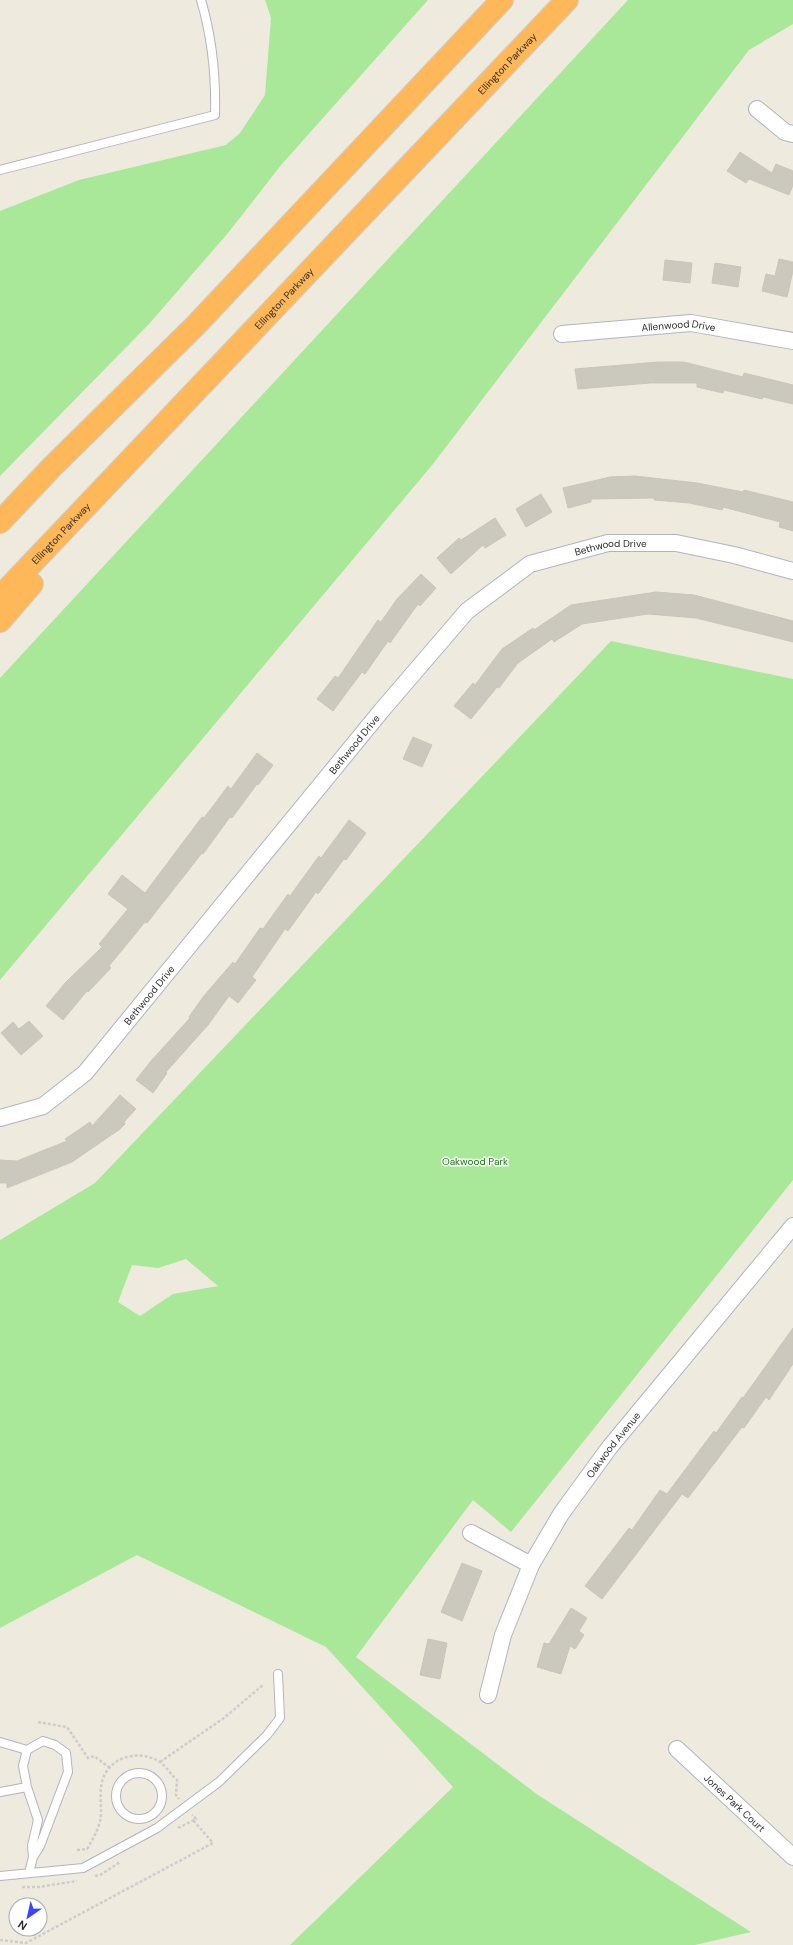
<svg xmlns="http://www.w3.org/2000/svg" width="793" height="1945" viewBox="0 0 793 1945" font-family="'DM Sans',sans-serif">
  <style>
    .green { fill: #a8e898; fill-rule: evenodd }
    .building { fill: #cbc8bd; stroke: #cbc7b7 }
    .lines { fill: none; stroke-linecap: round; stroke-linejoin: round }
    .service-casing { stroke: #b2b3c1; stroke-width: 10 }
    .minor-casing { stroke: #b2b3c1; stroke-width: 18 }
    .motorway-casing { stroke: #cdcdcd; stroke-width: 24 }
    .path { stroke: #cdcdcd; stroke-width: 2.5; stroke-dasharray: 3 2; stroke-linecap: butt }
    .service { stroke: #fff; stroke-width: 8 }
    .minor { stroke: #fff; stroke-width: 16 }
    .motorway { stroke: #ffb859; stroke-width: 22 }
    .labels { text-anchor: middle; stroke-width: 3; stroke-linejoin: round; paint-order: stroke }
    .street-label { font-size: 10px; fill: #2d2d2d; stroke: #fff }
    .park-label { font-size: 10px; fill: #1c7016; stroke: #fff }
  </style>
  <rect width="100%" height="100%" fill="#efeade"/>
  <path class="green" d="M265,0H428L282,164L228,233L149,324L0,476V211L79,180L226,145L240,133L265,95L271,18Z
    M628,0H793V24L749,50L433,464L0,980V678Z
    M611,641L793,679V1180L511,1532L473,1500L356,1657L538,1795L751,1932L695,1945H290L453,1787L326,1647L137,1555L0,1628V1240L95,1183ZM186,1259L218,1286L173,1294L140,1316L118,1302L132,1265L158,1268Z"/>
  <path class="building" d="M740,152L772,173L776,164L793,171V185L789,195L749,179L746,183L727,171Z
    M779,259L793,262V271L787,297L762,291L766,274L775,276Z
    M665,260L692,263L690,283L663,280Z
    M715,263L741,267L738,287L712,283Z
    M658,362H684L743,377L744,373L793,385V404L763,397L762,399L724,390L723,393L697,387V383H650L578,389L575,369Z
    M635,476L697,483L743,492L744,490L793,502V531L779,527L780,522L723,507L722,510L689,503L654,500V498L591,499V502L568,508L563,488L610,477Z
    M541,494L552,512L526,527L516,509Z
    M495,518L506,535L485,548L483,545L451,574L437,558L459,538L461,540Z
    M421,574L436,588L420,606L418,604L390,643L388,641L365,674L362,672L333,711L317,699L335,676L338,678L378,620L381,622L397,599Z
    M656,592L694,595L793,621V642L696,618L648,614L582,624L554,642L552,639L518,663L499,688L497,687L471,719L454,706L473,683L475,685L502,649L533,628L534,630L571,605Z
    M413,737L432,745L422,767L403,759Z
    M257,753L273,765L258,785L257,784L232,818L230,817L203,854L202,853L147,923L145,922L109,966L111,968L88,992L87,991L63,1020L46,1006L65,983L102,947L99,944L128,909L108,894L122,875L145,893L202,817L204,818L228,786L231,789Z
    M349,820L366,833L346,860L344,859L318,894L316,892L288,931L285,929L252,977L256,980L238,1003L229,996L208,1025L166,1072L167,1073L153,1093L136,1080L151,1061L190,1018L189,1017L203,997L233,962L235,964L260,928L263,929L288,894L290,896L319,856L321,858Z
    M29,1021L43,1036L21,1055L1,1033L13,1022L19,1029Z
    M120,1095L136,1109L124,1122L125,1124L120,1129L72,1162L7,1188V1183H0V1160L17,1161L67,1141L65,1139L90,1122L92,1126Z
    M793,1328V1364L769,1400L766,1397L744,1428L742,1427L688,1498L682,1494L602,1599L585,1586L629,1528L632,1530L660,1490L667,1494L714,1431L716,1433L742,1397L743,1398Z
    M462,1563L482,1571L462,1621L441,1612Z
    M571,1608L587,1618L579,1631L584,1635L575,1649L570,1646L561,1674L537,1667L544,1643L549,1644Z
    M428,1639L447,1643L440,1679L420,1675Z"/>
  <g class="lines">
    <g class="service-casing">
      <path id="service" d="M0,170L215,115C216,76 212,37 201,0
        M0,1742L27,1750
        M116 1796a23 23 0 1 1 46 0a23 23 0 1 1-46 0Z
        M0,1792L27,1787
        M29,1873L33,1857L32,1846L38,1820L27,1787L23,1766L27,1750L43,1741L55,1745L66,1753L68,1772L40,1846L33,1857
        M0,1876L83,1868L157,1828L219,1782L267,1735L280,1718L278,1674"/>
    </g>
    <g class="minor-casing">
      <g id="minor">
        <path d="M757,109L785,132L793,134"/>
        <path id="s1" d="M562,334L691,323L793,341"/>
        <path id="s2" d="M0,1118L43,1106L85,1073L382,710L467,611L530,564L608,543H676L734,555L793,571"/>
        <path d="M471,1533L531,1565"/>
        <path id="s3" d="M488,1695L503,1635L531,1565L561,1514L609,1448L793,1226"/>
        <path id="s4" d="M677,1749L793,1857"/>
      </g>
    </g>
    <g class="motorway-casing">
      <g id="motorway">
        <path d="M0,522L52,467L196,325L502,0"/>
        <path id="s5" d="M0,597L567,0"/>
        <path d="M0,621L32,584"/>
      </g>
    </g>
    <path class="path" d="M38,1722L67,1727L88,1758L94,1756L110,1768
      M160,1762L224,1718L263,1685
      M178,1828L196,1819L192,1815
      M77,1850L87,1849C94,1837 101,1826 101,1812C101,1800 99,1788 104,1776C113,1755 142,1750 160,1762C166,1766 171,1775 177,1780L176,1795L179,1799
      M95,1876L102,1874L120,1862
      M22,1887H38L77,1881
      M0,1940L26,1943L213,1843L193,1820"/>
    <use href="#service" class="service"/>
    <use href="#minor" class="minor"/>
    <use href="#motorway" class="motorway"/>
  </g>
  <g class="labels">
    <g class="street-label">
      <text dy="4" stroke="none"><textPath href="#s5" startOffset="736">Ellington Parkway</textPath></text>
      <text dy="4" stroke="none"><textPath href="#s5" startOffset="412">Ellington Parkway</textPath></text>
      <text dy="4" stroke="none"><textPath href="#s1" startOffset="117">Allenwood Drive</textPath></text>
      <text dy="4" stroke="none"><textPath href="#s5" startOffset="88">Ellington Parkway</textPath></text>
      <text dy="4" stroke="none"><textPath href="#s2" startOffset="859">Bethwood Drive</textPath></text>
      <text dy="4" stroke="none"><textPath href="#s2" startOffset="523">Bethwood Drive</textPath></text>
      <text dy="4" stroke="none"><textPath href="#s2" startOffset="199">Bethwood Drive</textPath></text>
      <text dy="4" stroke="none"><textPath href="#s3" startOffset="283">Oakwood Avenue</textPath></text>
      <text dy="4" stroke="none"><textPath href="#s4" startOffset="79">Jones Park Court</textPath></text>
    </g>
    <g class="park-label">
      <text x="475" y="1165">Oakwood Park</text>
    </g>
  </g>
  <g transform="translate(28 1917) rotate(214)"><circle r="19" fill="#ffffff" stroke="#ababab"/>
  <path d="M0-3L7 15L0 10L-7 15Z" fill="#3b44ff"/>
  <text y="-6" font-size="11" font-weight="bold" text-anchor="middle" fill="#2d2d2d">N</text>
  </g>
</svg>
